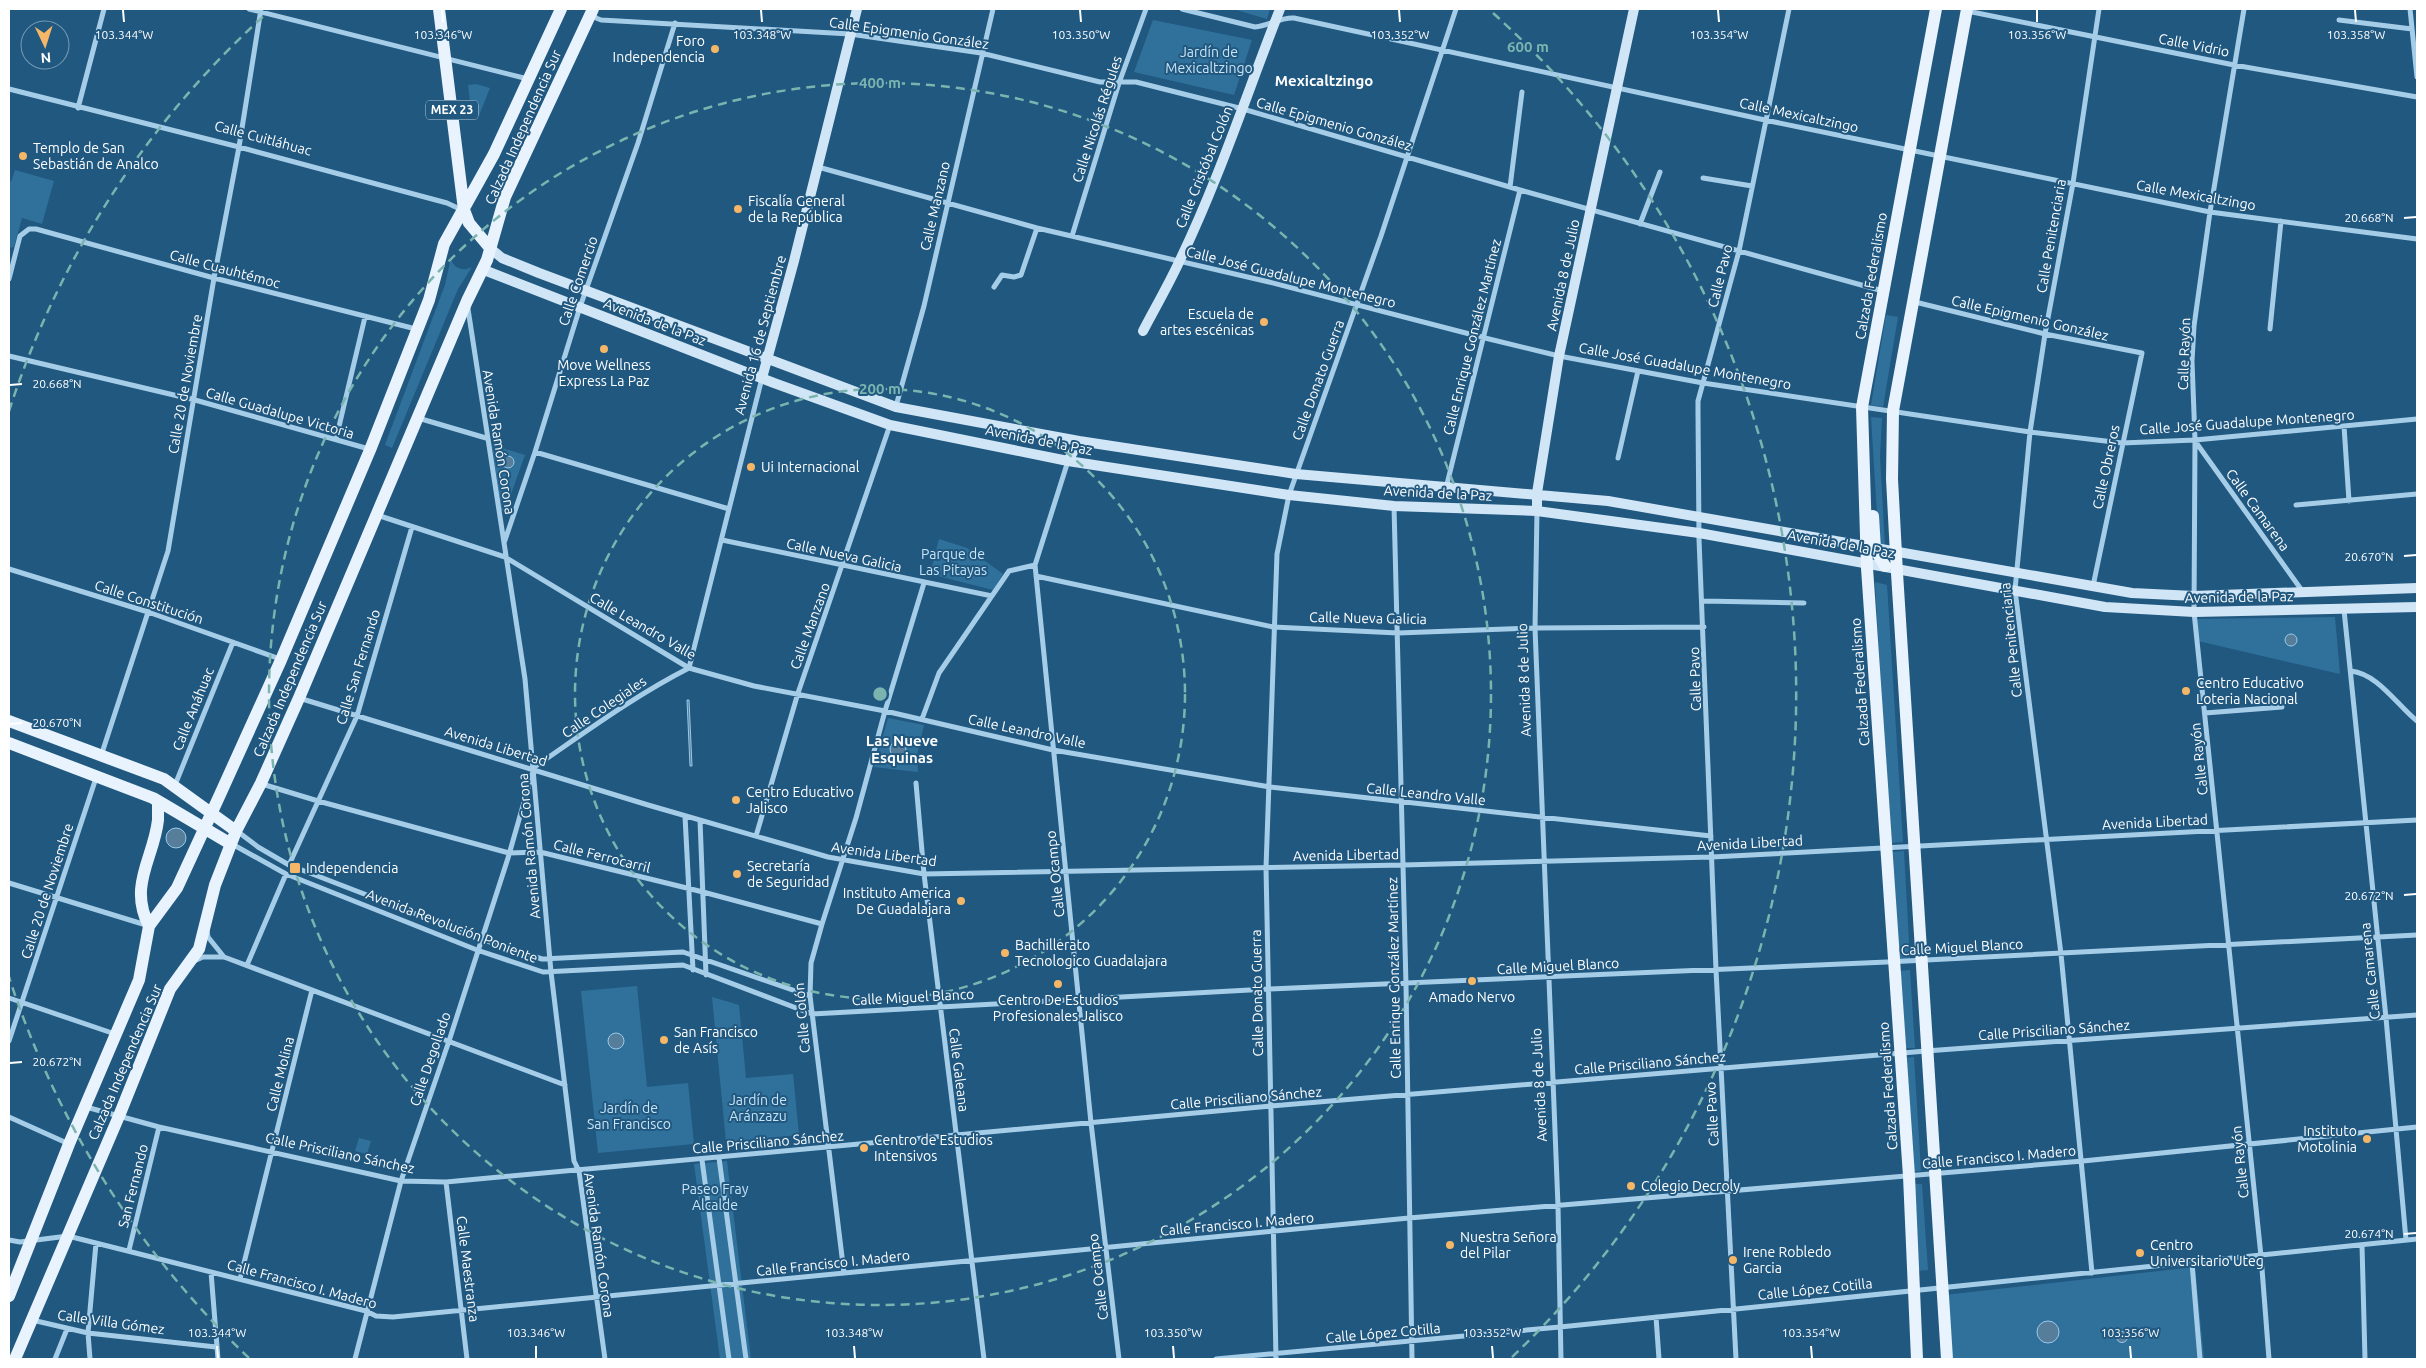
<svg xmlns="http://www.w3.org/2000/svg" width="2426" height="1368" viewBox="0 0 2426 1368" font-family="Ubuntu,sans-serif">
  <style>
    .green { fill: #30719c }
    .water { fill: #567e9a; stroke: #99cae9 }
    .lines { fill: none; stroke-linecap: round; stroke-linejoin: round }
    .street { stroke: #a6cde8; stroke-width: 5 }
    .secondary { stroke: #d0e6f6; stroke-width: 10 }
    .primary { stroke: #e8f3fd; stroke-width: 12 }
    .ticks { fill: none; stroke: #fff; stroke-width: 2 }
    .ring { fill: none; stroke: #7bb4af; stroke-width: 2.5; stroke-dasharray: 9 6 }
    .poi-dot { fill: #f5b667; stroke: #205880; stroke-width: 2 }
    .labels { text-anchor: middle; stroke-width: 4; stroke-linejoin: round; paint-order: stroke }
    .shield { fill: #205880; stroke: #bccdd9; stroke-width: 1 }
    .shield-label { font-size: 12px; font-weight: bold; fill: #fff }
    .street-label { font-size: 14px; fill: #fff; stroke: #205880 }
    .poi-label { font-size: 14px; fill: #fff; stroke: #205880; text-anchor: start }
    .park-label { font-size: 14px; fill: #c9e4f6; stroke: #205880 }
    .neighbourhood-label { font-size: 15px; font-weight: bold; fill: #fff; stroke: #205880 }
    .ticks-label { font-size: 12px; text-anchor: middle; fill: #fff; stroke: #205880; stroke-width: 4; stroke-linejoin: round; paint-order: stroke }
    .centre { fill: #7bb4af; stroke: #205880; stroke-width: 2.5 }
    .ring-label { font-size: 15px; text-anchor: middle; font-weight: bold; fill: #7bb4af; stroke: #205880; stroke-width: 4; stroke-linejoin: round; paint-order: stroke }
  </style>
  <rect width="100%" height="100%" fill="#205880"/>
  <path class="green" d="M1233,9H1270L1267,19Z
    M1153,20L1252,40L1234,95L1134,72Z
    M476,84L490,88L478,118H472L468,85Z
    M15,170L54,181L42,224L22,218L14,247L9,248V181L11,182Z
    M451,257C452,268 462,272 472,267L458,289L392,448L385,445L445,285Z
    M1886,315L1898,317L1883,407L1871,405Z
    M1871,417L1882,418L1880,457L1885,546H1879Z
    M492,445L525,455L505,511H501Z
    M939,539L967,548L1003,574L993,590L930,574Z
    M1875,582L1887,585L1903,842L1890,843Z
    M2335,617L2340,674L2198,641L2196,619Z
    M888,718L924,725L917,755L918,772L874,767Z
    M1904,851L1910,960H1898L1891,852Z
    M1910,970L1915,1048H1903L1899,971Z
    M637,986L647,1087L688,1083L694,1144L598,1153L581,991Z
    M712,997L739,1005L746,1078L793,1074L799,1135L726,1142Z
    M1914,1057L1921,1171L1910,1172L1903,1058Z
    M359,1138L371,1141L367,1154L355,1151Z
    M727,1161L751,1359H720L694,1164Z
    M1911,1184H1922L1928,1270L1916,1271Z
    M2195,1267L2204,1359H1949L1944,1295Z"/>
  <path class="water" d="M502 462a6 6 0 1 1 12 0a6 6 0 1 1-12 0Z
    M2285 640a6 6 0 1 1 12 0a6 6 0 1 1-12 0Z
    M687,700H689L692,766H690Z
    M890 749a8 8 0 1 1 16 0a8 8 0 1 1-16 0Z
    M166 838a10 10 0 1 1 20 0a10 10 0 1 1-20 0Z
    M608 1041a8 8 0 1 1 16 0a8 8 0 1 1-16 0Z
    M2037 1332a11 11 0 1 1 22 0a11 11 0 1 1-22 0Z
    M2116.5 1337a5.5 5.5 0 1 1 11 0a5.5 5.5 0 1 1-11 0Z"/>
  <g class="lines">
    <path class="street" d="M249,9L528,79
      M1182,9L1255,27C1269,26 1280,17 1294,18L1765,120L2210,212L2417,239
      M2244,9L2210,212L2194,326L2192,361L2195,440L2194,612L2261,1256L2269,1359
      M2410,9L2417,77
      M1967,11L2234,65L2417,97
      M592,13L596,18L601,20L850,34L981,53L1100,82H1136L1243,109L1520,190L1883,291
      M2339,20L2412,29
      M9,89L239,147L447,203L462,210
      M78,108L104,9
      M818,167L1037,228L1269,282L1485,338L1559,356L1703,383L2030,432L2122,443L2195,440L2417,419
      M1703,178L1752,186
      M1510,187L1522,92
      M1640,224L1660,172
      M1072,236L1119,83L1146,9
      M9,279L20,236L29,229H36L214,278L416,329
      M994,287L1002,275L1014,277L1021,275L1037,228
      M1915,302L2045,334L2142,353L2093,586
      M468,309L525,679L551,972L574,1161L579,1171L605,1359
      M2270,329L2281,221
      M9,356L195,400L369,449
      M896,406L924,306L993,9
      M418,418L486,438
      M2344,426L2349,501
      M336,439L365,317
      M2195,441L2303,592
      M535,452L729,509
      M1618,458L1638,371
      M1446,488L1520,190
      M2296,505L2417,494
      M1394,506L1406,985L1412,1359
      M1537,511L1535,628L1558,1206L1561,1359
      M377,515L505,557L689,668L754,686L885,711L1053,750L1270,787L1711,836
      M722,540L992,596
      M504,543L535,452L580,307L638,143L675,23
      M1035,565L1091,1123L1119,1359
      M9,569L148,612L280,659
      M1036,576L1273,627L1398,633L1535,628L1704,627
      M1703,601L1804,603
      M2344,610L2386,1018L2406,1240
      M689,668L762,378
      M2351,671C2378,674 2397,705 2417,721
      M299,698L648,805L828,857L924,874L1403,865L1712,857L2417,820
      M2205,713L2282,707
      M922,719L939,673L1009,571L1035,565L1068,461
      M101,756L168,551L214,278L239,147L261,9
      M533,768C584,733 634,696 689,668
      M916,783L924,874L984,1359
      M262,784L318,801L509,853L540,852L703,892L822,924
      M175,785L233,642
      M685,816L693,970
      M700,820L706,975
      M237,831L258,847L289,865L481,939L542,959L683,952L810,996
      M756,836L798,693L890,425
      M232,844L286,874L477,950L543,972L683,965L812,1014L1268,989L1887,962L2417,935
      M289,865L357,716L412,527
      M9,883L146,925
      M207,931L208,937L224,957
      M194,961L203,957H224L565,1085
      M247,965L286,874
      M9,998L115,1034
      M9,1041L96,778
      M86,1107L159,1127L401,1181L446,1182L1271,1106L1926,1051L2417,1015
      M9,1117L69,1144
      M719,1158L746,1359
      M702,1160L729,1359
      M446,1182L467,1359
      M9,1240L20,1242L68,1236L366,1311L376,1316L393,1317L1409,1218L2083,1161L2417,1127
      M2362,1245L2365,1359
      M129,1250L159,1127
      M2192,1263L2200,1359
      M211,1272L218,1359
      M844,1273L810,996L811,963L822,924L856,818L885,711L924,583
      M2092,1273L2061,954L2015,590L2030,432L2045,334L2073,183L2099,9
      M240,1279L312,990
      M1656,1317L1659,1359
      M32,1320L88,1333L216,1347
      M55,1359L67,1329
      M90,1359L88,1333L96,1243
      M355,1359L401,1181L449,1041L508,858L532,774
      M1216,1359L1560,1327L2417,1239
      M1276,1359L1266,868L1277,554L1289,495L1381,236L1456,9
      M1736,1359L1716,970L1699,539L1698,413V401L1739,251L1789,9"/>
    <path class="secondary" d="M490,248L502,258L539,273L896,407L1079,441L1296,474L1608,501L2132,593L2194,596L2417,588
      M484,270L774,383L890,425L1068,461L1289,495L1394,506L1537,511L1699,533L2105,607L2194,612L2417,607
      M1143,331C1155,308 1169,284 1180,260C1219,179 1247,93 1280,9
      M762,378L794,261L857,9
      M1068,461L1079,441
      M1537,511V493L1559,356L1634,9"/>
    <path class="primary" d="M439,9L464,210L469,223L490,248
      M1873,516L1875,549L1885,566
      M9,721L164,779L236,831
      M9,743L153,798L231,844
      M149,926C128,885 154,858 158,820C158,814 158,807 158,801
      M9,1296L69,1144L139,980L149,926L177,888L218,799L281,660L370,450L429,300L444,244L494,154L561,9
      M15,1359L119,1116L170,989L199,949L215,885L236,831L261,783L299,698L467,301L487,260L505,197L593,9
      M1917,1359L1909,1176L1867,568L1862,407L1936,9
      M1947,1359L1897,573L1892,479L1893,411L1967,9"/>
  </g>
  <path class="ticks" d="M123,10L124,22M442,10L443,22M761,10L762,22M1080,10L1081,22M1399,10L1400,22M1718,10L1719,22M2037,10V22M2355,10L2356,22M2404,218L2416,217M10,385L22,384M2404,556L2416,555M10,724L22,723M2404,895L2416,894M10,1063L22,1062M2404,1234L2416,1233M217,1346L218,1358M536,1346V1358M854,1346L855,1358M1173,1346L1174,1358M1492,1346L1493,1358M1811,1346L1812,1358M2130,1346L2131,1358"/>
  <g class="ring">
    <circle cx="880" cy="694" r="305"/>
    <circle cx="880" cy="694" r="611"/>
    <path d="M249 1358A916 916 0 0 1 9 977M9 411A916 916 0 0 1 267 13M1493 13A916 916 0 0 1 1511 1358"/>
  </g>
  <g class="poi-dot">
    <circle cx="715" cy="49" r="5"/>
    <circle cx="23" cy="156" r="5"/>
    <circle cx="738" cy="209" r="5"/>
    <circle cx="1264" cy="322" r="5"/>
    <circle cx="604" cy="349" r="5"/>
    <circle cx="751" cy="467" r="5"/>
    <circle cx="2186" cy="691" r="5"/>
    <circle cx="736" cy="800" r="5"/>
    <rect x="289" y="862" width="12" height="12" rx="2.5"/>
    <circle cx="737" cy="874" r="5"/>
    <circle cx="961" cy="901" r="5"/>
    <circle cx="1005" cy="953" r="5"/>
    <circle cx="1472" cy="981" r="5"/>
    <circle cx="1058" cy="984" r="5"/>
    <circle cx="664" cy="1040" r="5"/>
    <circle cx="2367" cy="1139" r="5"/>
    <circle cx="864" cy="1148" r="5"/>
    <circle cx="1631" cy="1186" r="5"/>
    <circle cx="1450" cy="1245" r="5"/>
    <circle cx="2140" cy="1253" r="5"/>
    <circle cx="1733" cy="1260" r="5"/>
  </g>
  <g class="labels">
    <rect class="shield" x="426" y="100.5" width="52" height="19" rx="4"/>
    <g class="shield-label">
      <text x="452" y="114">MEX 23</text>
    </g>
    <g class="street-label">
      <text transform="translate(909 33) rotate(8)" y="5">Calle Epigmenio González</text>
      <text transform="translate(2194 45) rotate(11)" y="5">Calle Vidrio</text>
      <text transform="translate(1799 115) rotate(12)" y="5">Calle Mexicaltzingo</text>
      <text transform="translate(1097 119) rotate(-72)" y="5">Calle Nicolás Régules</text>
      <text transform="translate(1334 124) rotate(16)" y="5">Calle Epigmenio González</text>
      <text transform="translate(523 127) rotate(-66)" y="5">Calzada Independencia Sur</text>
      <text transform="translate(263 138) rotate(15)" y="5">Calle Cuitláhuac</text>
      <text transform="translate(1204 167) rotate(-68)" y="5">Calle Cristóbal Colón</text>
      <text transform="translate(2196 195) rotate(10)" y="5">Calle Mexicaltzingo</text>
      <text transform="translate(935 206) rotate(-77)" y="5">Calle Manzano</text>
      <text transform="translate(2051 236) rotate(-80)" y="5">Calle Penitenciaria</text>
      <text transform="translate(225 269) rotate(15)" y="5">Calle Cuauhtémoc</text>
      <text transform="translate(1563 275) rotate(-78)" y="5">Avenida 8 de Julio</text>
      <text transform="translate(1720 276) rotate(-76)" y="5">Calle Pavo</text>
      <text transform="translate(1871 276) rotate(-80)" y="5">Calzada Federalismo</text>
      <text transform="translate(1291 277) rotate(14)" y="5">Calle José Guadalupe Montenegro</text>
      <text transform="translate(578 281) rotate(-71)" y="5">Calle Comercio</text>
      <text transform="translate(2030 318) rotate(13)" y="5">Calle Epigmenio González</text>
      <text transform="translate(655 322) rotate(21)" y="5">Avenida de la Paz</text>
      <text transform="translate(760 335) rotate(-75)" y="5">Avenida 16 de Septiembre</text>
      <text transform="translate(1472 337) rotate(-76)" y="5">Calle Enrique González Martínez</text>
      <text transform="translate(2184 354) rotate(-88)" y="5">Calle Rayón</text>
      <text transform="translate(1685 366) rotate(10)" y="5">Calle José Guadalupe Montenegro</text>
      <text transform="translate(1318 380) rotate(-70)" y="5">Calle Donato Guerra</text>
      <text transform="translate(185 384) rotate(-80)" y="5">Calle 20 de Noviembre</text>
      <text transform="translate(280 413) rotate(16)" y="5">Calle Guadalupe Victoria</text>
      <text transform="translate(2247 422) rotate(-4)" y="5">Calle José Guadalupe Montenegro</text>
      <text transform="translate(1039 440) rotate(11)" y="5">Avenida de la Paz</text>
      <text transform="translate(499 442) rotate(81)" y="5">Avenida Ramón Corona</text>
      <text transform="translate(2106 467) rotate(-78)" y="5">Calle Obreros</text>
      <text transform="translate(1438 493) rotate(3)" y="5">Avenida de la Paz</text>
      <text transform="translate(2258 510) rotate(54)" y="5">Calle Camarena</text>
      <text transform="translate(1841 544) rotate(10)" y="5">Avenida de la Paz</text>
      <text transform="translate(844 555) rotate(12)" y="5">Calle Nueva Galicia</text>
      <text transform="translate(2239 597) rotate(-1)" y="5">Avenida de la Paz</text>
      <text transform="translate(149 602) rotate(18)" y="5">Calle Constitución</text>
      <text transform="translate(1368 618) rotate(1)" y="5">Calle Nueva Galicia</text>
      <text transform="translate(643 626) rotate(30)" y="5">Calle Leandro Valle</text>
      <text transform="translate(810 626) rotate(-70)" y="5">Calle Manzano</text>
      <text transform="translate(2011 640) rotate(-96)" y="5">Calle Penitenciaria</text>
      <text transform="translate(358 667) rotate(-73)" y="5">Calle San Fernando</text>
      <text transform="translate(290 679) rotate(-67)" y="5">Calzada Independencia Sur</text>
      <text transform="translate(1695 679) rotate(-92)" y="5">Calle Pavo</text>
      <text transform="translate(1524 680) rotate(-92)" y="5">Avenida 8 de Julio</text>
      <text transform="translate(1860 682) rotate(-94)" y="5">Calzada Federalismo</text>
      <text transform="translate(604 707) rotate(-34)" y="5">Calle Colegiales</text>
      <text transform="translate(193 709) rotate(-68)" y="5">Calle Anáhuac</text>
      <text transform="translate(1027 731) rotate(12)" y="5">Calle Leandro Valle</text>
      <text transform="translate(496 746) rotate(17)" y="5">Avenida Libertad</text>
      <text transform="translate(2199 759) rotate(-96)" y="5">Calle Rayón</text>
      <text transform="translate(1426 794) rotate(6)" y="5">Calle Leandro Valle</text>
      <text transform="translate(2155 822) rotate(-3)" y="5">Avenida Libertad</text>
      <text transform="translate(1750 843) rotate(-3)" y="5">Avenida Libertad</text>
      <text transform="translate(529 846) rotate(-95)" y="5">Avenida Ramón Corona</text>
      <text transform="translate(884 854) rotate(8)" y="5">Avenida Libertad</text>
      <text transform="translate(1346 855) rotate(-1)" y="5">Avenida Libertad</text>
      <text transform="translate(602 856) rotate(14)" y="5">Calle Ferrocarril</text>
      <text transform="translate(1055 874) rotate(-96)" y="5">Calle Ocampo</text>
      <text transform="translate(47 891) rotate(-72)" y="5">Calle 20 de Noviembre</text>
      <text transform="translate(452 926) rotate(21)" y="5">Avenida Revolución Poniente</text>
      <text transform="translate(1962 947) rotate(-3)" y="5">Calle Miguel Blanco</text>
      <text transform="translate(1558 966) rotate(-3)" y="5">Calle Miguel Blanco</text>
      <text transform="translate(2370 971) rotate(-96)" y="5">Calle Camarena</text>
      <text transform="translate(1394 978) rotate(-91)" y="5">Calle Enrique González Martínez</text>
      <text transform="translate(1257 993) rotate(-91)" y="5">Calle Donato Guerra</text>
      <text transform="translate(913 997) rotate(-3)" y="5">Calle Miguel Blanco</text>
      <text transform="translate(802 1018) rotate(-95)" y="5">Calle Colón</text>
      <text transform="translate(2054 1030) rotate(-4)" y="5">Calle Prisciliano Sánchez</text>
      <text transform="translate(430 1059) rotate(-71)" y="5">Calle Degollado</text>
      <text transform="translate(125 1062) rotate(-67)" y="5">Calzada Independencia Sur</text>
      <text transform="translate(1650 1063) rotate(-5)" y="5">Calle Prisciliano Sánchez</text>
      <text transform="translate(959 1070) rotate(83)" y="5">Calle Galeana</text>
      <text transform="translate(280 1074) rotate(-76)" y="5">Calle Molina</text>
      <text transform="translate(1539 1085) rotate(-93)" y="5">Avenida 8 de Julio</text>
      <text transform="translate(1888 1086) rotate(-94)" y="5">Calzada Federalismo</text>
      <text transform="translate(1246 1098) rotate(-5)" y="5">Calle Prisciliano Sánchez</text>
      <text transform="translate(1712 1114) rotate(-93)" y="5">Calle Pavo</text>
      <text transform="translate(768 1142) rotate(-5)" y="5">Calle Prisciliano Sánchez</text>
      <text transform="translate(340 1153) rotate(12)" y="5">Calle Prisciliano Sánchez</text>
      <text transform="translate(1999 1157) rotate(-5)" y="5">Calle Francisco I. Madero</text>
      <text transform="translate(2240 1162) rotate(-96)" y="5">Calle Rayón</text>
      <text transform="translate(133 1186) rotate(-76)" y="5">San Fernando</text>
      <text transform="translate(1237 1224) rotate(-5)" y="5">Calle Francisco I. Madero</text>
      <text transform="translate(599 1245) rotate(82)" y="5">Avenida Ramón Corona</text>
      <text transform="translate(833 1263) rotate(-6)" y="5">Calle Francisco I. Madero</text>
      <text transform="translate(468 1269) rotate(83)" y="5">Calle Maestranza</text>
      <text transform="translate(1098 1277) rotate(-97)" y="5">Calle Ocampo</text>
      <text transform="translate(302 1284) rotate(15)" y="5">Calle Francisco I. Madero</text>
      <text transform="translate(1815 1289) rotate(-6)" y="5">Calle López Cotilla</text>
      <text transform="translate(111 1322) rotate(8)" y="5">Calle Villa Gómez</text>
      <text transform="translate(1383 1333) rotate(-5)" y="5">Calle López Cotilla</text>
    </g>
    <g class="poi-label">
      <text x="705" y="46" text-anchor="end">Foro<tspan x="705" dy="16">Independencia</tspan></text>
      <text x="33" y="153">Templo de San<tspan x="33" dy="16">Sebastián de Analco</tspan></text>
      <text x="748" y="206">Fiscalía General<tspan x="748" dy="16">de la República</tspan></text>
      <text x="1254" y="319" text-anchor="end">Escuela de<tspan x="1254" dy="16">artes escénicas</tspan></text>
      <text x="604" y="370" text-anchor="middle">Move Wellness<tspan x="604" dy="16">Express La Paz</tspan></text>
      <text x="761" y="472">Ui Internacional</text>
      <text x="2196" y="688">Centro Educativo<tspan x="2196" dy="16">Loteria Nacional</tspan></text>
      <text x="746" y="797">Centro Educativo<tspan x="746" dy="16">Jalisco</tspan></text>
      <text x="747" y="871">Secretaría<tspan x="747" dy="16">de Seguridad</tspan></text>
      <text x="306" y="873">Independencia</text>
      <text x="951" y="898" text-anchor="end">Instituto America<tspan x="951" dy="16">De Guadalajara</tspan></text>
      <text x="1015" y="950">Bachillerato<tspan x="1015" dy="16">Tecnologico Guadalajara</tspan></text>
      <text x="1472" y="1002" text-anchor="middle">Amado Nervo</text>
      <text x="1058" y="1005" text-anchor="middle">Centro De Estudios<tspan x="1058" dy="16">Profesionales Jalisco</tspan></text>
      <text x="674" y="1037">San Francisco<tspan x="674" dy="16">de Asís</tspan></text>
      <text x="2357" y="1136" text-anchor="end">Instituto<tspan x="2357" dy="16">Motolinia</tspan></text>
      <text x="874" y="1145">Centro de Estudios<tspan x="874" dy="16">Intensivos</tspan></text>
      <text x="1641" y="1191">Colegio Decroly</text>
      <text x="1460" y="1242">Nuestra Señora<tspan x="1460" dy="16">del Pilar</tspan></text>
      <text x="2150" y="1250">Centro<tspan x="2150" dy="16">Universitario Uteg</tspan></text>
      <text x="1743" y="1257">Irene Robledo<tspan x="1743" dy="16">Garcia</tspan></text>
    </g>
    <g class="park-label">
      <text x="1209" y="57">Jardín de<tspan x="1209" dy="16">Mexicaltzingo</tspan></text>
      <text x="953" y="559">Parque de<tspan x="953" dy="16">Las Pitayas</tspan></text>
      <text x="758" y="1105">Jardín de<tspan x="758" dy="16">Aránzazu</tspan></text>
      <text x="629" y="1113">Jardín de<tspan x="629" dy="16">San Francisco</tspan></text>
      <text x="715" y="1194">Paseo Fray<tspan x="715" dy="16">Alcalde</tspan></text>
    </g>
    <g class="neighbourhood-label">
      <text x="1324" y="86">Mexicaltzingo</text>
      <text x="902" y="746">Las Nueve<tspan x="902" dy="17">Esquinas</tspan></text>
    </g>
  </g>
  <g class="ticks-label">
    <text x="124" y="39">103.344°W</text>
    <text x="443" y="39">103.346°W</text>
    <text x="762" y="39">103.348°W</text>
    <text x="1081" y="39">103.350°W</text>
    <text x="1400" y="39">103.352°W</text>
    <text x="1719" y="39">103.354°W</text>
    <text x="2037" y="39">103.356°W</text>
    <text x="2356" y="39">103.358°W</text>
    <text x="2369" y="222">20.668°N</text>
    <text x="57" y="388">20.668°N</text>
    <text x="2369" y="561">20.670°N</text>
    <text x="57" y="727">20.670°N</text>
    <text x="2369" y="900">20.672°N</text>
    <text x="57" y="1066">20.672°N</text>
    <text x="2369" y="1238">20.674°N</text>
    <text x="217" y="1337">103.344°W</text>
    <text x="536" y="1337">103.346°W</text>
    <text x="854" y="1337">103.348°W</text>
    <text x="1173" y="1337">103.350°W</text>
    <text x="1492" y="1337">103.352°W</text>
    <text x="1811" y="1337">103.354°W</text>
    <text x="2130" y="1337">103.356°W</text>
  </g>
  <circle cx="880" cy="694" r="8" class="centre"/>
  <g class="ring-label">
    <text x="1528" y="52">600 m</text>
    <text x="880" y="88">400 m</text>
    <text x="880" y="394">200 m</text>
  </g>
  <rect width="2426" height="1368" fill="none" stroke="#ffffff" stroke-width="20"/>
  <g transform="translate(45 45) rotate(176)"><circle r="24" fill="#205880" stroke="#799bb3"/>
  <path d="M0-4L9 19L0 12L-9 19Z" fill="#f5b667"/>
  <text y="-8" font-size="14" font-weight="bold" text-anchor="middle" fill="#ffffff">N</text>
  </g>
</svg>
